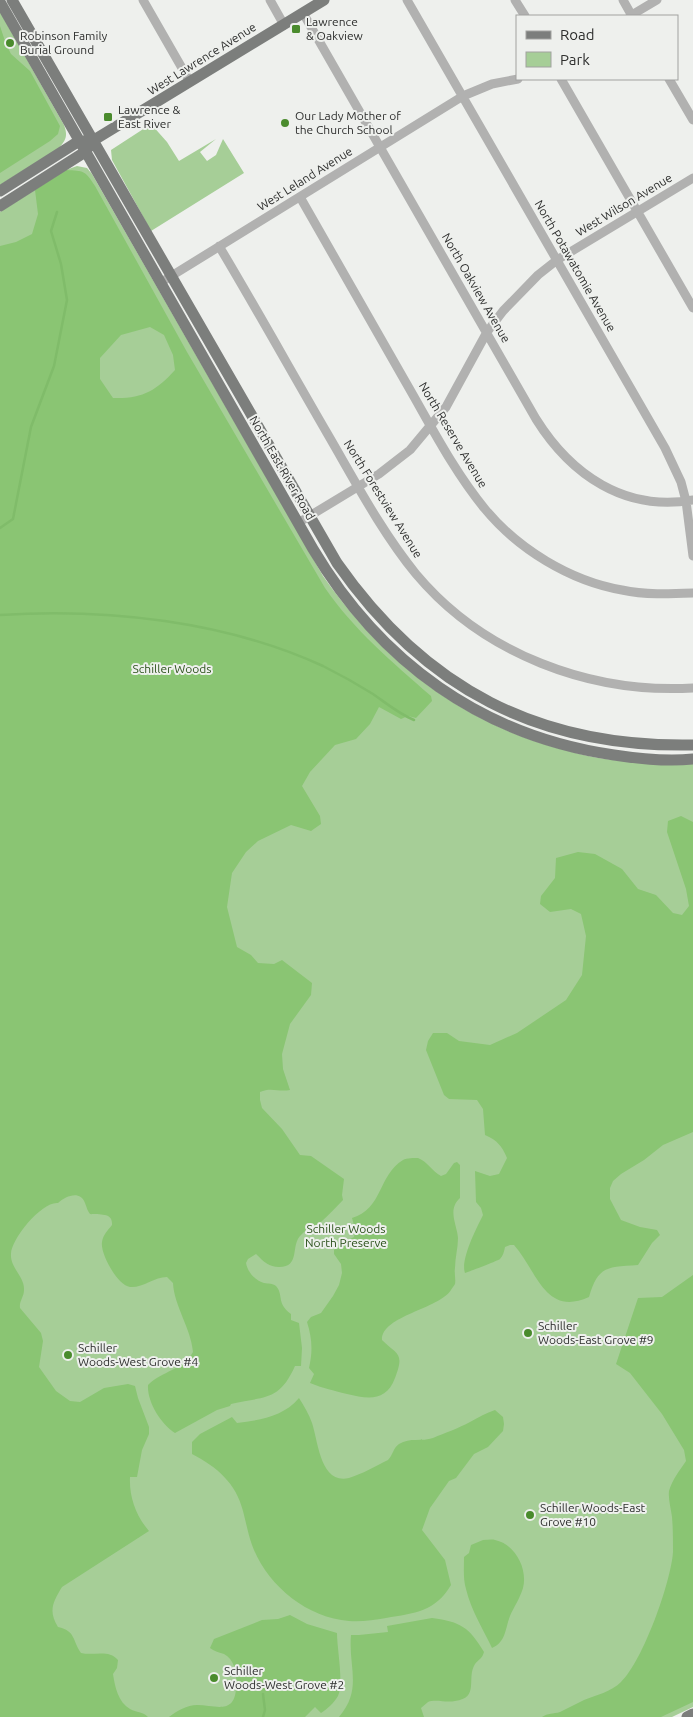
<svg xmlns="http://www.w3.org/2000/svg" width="693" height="1717" viewBox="0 0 693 1717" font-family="Ubuntu,sans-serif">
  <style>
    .green { fill: #a6ce97 }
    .forest { fill: #8ac573; fill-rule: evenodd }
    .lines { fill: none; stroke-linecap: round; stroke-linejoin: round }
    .stream { stroke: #80bc6a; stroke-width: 2.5 }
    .minor { stroke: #b1b1b0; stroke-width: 9 }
    .major { stroke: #7c7e7c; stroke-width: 11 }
    .poi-dot { fill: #4a8b2d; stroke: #eef0ed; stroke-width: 2 }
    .labels { text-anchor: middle; stroke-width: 4; stroke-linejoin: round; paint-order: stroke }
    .poi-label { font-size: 12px; fill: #2d2e2d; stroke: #eef0ed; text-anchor: start }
    .street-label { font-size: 12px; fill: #2d2e2d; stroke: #eef0ed }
    .park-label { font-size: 12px; fill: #2b511a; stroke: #eef0ed }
  </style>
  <rect width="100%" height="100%" fill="#eef0ed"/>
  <path class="green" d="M0,12L64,125C68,136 66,140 59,148L0,185Z
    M151,124L167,142L179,161L216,139L200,152L207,161L216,155L223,139L244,173L151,231L112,160L111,150Z
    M77,166L87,168L92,174L323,576C382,660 457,720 557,748C576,753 594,758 613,760C639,763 666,763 693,764V1707L672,1717H0V212L66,170Z"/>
  <path class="forest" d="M0,26L6,44L11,54L30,71L60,126L58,134L50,141L0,173Z
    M66,170C84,171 85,170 95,186L187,352L325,588C354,630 392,662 431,696L432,701L416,718L408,716L401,719L379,707L370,724L356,739L335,745L310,772L302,786L320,816L321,824L311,831L291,825L258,841L246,852L232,873L227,907L237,947L251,955L258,963L274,964L282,960L312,983L311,995L290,1024L282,1054L283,1069L290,1090C278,1092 271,1087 260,1092V1100L262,1108L282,1129L300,1155L311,1156L344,1179L342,1195L343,1200C336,1207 329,1215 321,1222C314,1226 306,1229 301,1235C290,1245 301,1267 279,1267C269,1267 264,1262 256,1254L248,1259L246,1263C248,1273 255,1280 264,1283C269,1284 272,1283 276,1286C284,1295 276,1303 291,1314V1320L299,1323L302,1348L301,1366H295C279,1402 264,1396 231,1404L230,1406L217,1410L175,1433C161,1424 147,1402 148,1385C162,1371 183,1370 193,1352C191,1328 174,1306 173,1283L167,1277C154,1277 143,1288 130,1287C117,1285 100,1253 102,1242C103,1235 108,1230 112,1225C113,1212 100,1215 90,1214C87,1210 87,1208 85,1203C80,1190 66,1196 58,1203C42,1201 11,1239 11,1254C10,1268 25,1277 24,1290C24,1297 19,1301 20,1308L41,1333L43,1341L39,1367L56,1391L70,1401L80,1402L104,1388L128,1384L135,1386L138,1398L149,1427V1434L142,1450L137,1477H130C129,1497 136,1516 149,1531L62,1587C53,1602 48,1611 58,1627C76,1631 72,1640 81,1653C94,1656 109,1649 118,1660L117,1668L113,1674C115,1687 118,1702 130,1709C137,1713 142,1711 148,1717H0V246L16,242L32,234L38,214L35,190ZM150,327L164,335L173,355L175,370C156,391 142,399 113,398L100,379V358L121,335Z
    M681,816L693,822V1132L663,1145L644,1160L621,1174L613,1181L610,1188V1199L621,1220L640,1227L657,1230L660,1235L652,1243L638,1265C607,1267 598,1266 589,1297C545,1317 537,1271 514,1245H510L505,1247C504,1252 503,1256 500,1259C497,1261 471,1271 465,1273C460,1260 477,1227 483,1215L481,1208L476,1202L475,1171L490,1176L499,1174L507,1158C502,1146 497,1140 485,1135L483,1109L477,1100L449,1099L444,1095L426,1050L428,1041L433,1033H447L459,1041L490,1045L517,1033L566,1000L582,975L586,936L581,914L571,909L550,912L540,904L541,896L555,878L556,858L578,852L595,854L622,869L638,889L656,895L673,913L682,915L689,906L686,889L667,832L668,821Z
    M418,1158C428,1162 432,1171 441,1176L446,1174L454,1163L457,1162L460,1165V1198C447,1210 457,1224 458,1238C458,1248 455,1258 455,1268C454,1273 456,1279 455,1284C454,1286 452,1288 451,1290C439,1309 381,1316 382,1340C397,1355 405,1352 395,1378C386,1402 368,1399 347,1394C332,1390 325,1389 310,1383L314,1374L309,1368C313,1351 312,1338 307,1322L311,1317L321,1313L333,1296L339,1285L342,1273L341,1264L334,1254V1250L338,1245L354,1237L355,1229L352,1218C383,1209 378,1175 403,1160C407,1158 414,1158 418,1158Z
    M693,1275V1702L661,1717H542C548,1713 553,1714 560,1712C568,1708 576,1704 584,1700C596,1695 611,1692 621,1682C643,1661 671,1582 673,1552C673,1541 673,1528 672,1517C671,1509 668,1498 669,1491C672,1480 680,1470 686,1461L684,1450L662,1414L630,1373L616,1364L638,1298L662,1297Z
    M299,1398C304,1406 309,1414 312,1423C318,1440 320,1485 349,1478C362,1474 376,1466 388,1460C393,1455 393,1448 399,1444C410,1437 422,1442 433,1438C445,1433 459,1428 470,1422C479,1417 486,1413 495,1410L503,1417L504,1424L503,1431L488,1447L474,1454L456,1478L449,1481L430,1508L422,1530L445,1560L451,1585C435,1612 415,1613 386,1618C374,1620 361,1622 349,1621C306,1618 266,1584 252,1545C248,1534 246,1522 243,1511C236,1483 217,1467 192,1454V1442L200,1434L232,1417L237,1423C260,1420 283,1417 299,1398Z
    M483,1540C487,1540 492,1539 495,1540C515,1544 528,1569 523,1588C520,1598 514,1607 510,1616C505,1629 506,1642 492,1648C483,1629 471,1610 466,1589C463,1579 464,1568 464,1557L469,1553L471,1545Z
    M290,1615L307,1624L337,1633C337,1649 344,1684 338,1696C334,1703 327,1709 321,1713L315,1707L305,1717H169C177,1711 187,1705 197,1705C215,1705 234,1715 236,1689C237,1677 236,1660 224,1654C218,1652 214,1651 210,1648L214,1639L262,1620L278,1619Z
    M432,1618C461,1622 469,1627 484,1652C482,1659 479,1659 475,1664C466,1678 480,1698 455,1701C446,1703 436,1699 428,1702L421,1708L424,1717H339C363,1689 348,1667 351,1635H359L388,1632L387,1626Z"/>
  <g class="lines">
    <path class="stream" d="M0,528L13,519L31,427L54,366L67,300L61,264L51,231L57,212
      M0,615C107,608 225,621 323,666C339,674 357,684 373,694C386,703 399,714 414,720
      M263,1694L265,1710L263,1717"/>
    <path class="minor" d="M143,0L190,82
      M270,0L284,25
      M407,0L665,448L681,482L686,501L693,556
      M515,0L525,16
      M623,0L632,16
      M303,13L536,419C571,475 625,512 693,500
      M630,16L657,0
      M561,79L693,308
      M669,79L693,120
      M300,197C335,258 370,320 405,381C430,424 453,470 485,509C518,549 570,581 622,590C645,595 669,594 693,593
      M219,246C256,308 291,371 327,433C355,481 381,531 416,574C483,654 590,694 693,688
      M160,283L463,96L492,84L518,79
      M298,523L379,474L410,450L446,407L487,332L503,311L538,275L557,260L693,178"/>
    <path class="major" d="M12,0L337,563C425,689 539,748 693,745
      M0,2L313,549C380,662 482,736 614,755C640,759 667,762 693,759
      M0,191L79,141H85
      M0,206L85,152L94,140L324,0
      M687,1717L693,1714"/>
  </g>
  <g class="poi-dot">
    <rect x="291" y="24" width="10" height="10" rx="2.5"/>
    <circle cx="10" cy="43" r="5"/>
    <rect x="103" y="112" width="10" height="10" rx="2.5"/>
    <circle cx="285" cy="123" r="5"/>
    <circle cx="528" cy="1333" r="5"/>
    <circle cx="68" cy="1355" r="5"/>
    <circle cx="530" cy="1515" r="5"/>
    <circle cx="214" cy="1678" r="5"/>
  </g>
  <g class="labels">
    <g class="poi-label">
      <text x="306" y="26">Lawrence<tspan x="306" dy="14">&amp; Oakview</tspan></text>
      <text x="20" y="40">Robinson Family<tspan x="20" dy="14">Burial Ground</tspan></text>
      <text x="118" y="114">Lawrence &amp;<tspan x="118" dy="14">East River</tspan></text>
      <text x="295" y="120">Our Lady Mother of<tspan x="295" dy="14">the Church School</tspan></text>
      <text x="538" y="1330">Schiller<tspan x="538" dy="14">Woods-East Grove #9</tspan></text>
      <text x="78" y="1352">Schiller<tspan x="78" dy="14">Woods-West Grove #4</tspan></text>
      <text x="540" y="1512">Schiller Woods-East<tspan x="540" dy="14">Grove #10</tspan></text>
      <text x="224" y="1675">Schiller<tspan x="224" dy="14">Woods-West Grove #2</tspan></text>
    </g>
    <g class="street-label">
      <text transform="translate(202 59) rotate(-32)" y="4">West Lawrence Avenue</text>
      <text transform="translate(305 179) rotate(-32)" y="4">West Leland Avenue</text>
      <text transform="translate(624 205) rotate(-31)" y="4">West Wilson Avenue</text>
      <text transform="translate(575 266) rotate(60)" y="4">North Potawatomie Avenue</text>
      <text transform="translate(476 288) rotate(60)" y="4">North Oakview Avenue</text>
      <text transform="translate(453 435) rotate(59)" y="4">North Reserve Avenue</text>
      <text transform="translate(282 468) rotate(60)" y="4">North East River Road</text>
      <text transform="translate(383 499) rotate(58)" y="4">North Forestview Avenue</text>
    </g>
    <g class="park-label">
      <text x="172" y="673">Schiller Woods</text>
      <text x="346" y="1233">Schiller Woods<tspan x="346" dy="14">North Preserve</tspan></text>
    </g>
  </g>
  <rect x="516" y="15" width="162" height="65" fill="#eef0ed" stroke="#a1a2a0"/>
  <rect x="526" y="31" width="25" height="8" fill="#7c7e7c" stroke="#a1a2a0"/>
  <text x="560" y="40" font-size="15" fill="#2d2e2d">Road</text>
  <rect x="526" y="52" width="25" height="15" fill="#a6ce97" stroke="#a1a2a0"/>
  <text x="560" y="65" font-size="15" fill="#2d2e2d">Park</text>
</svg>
